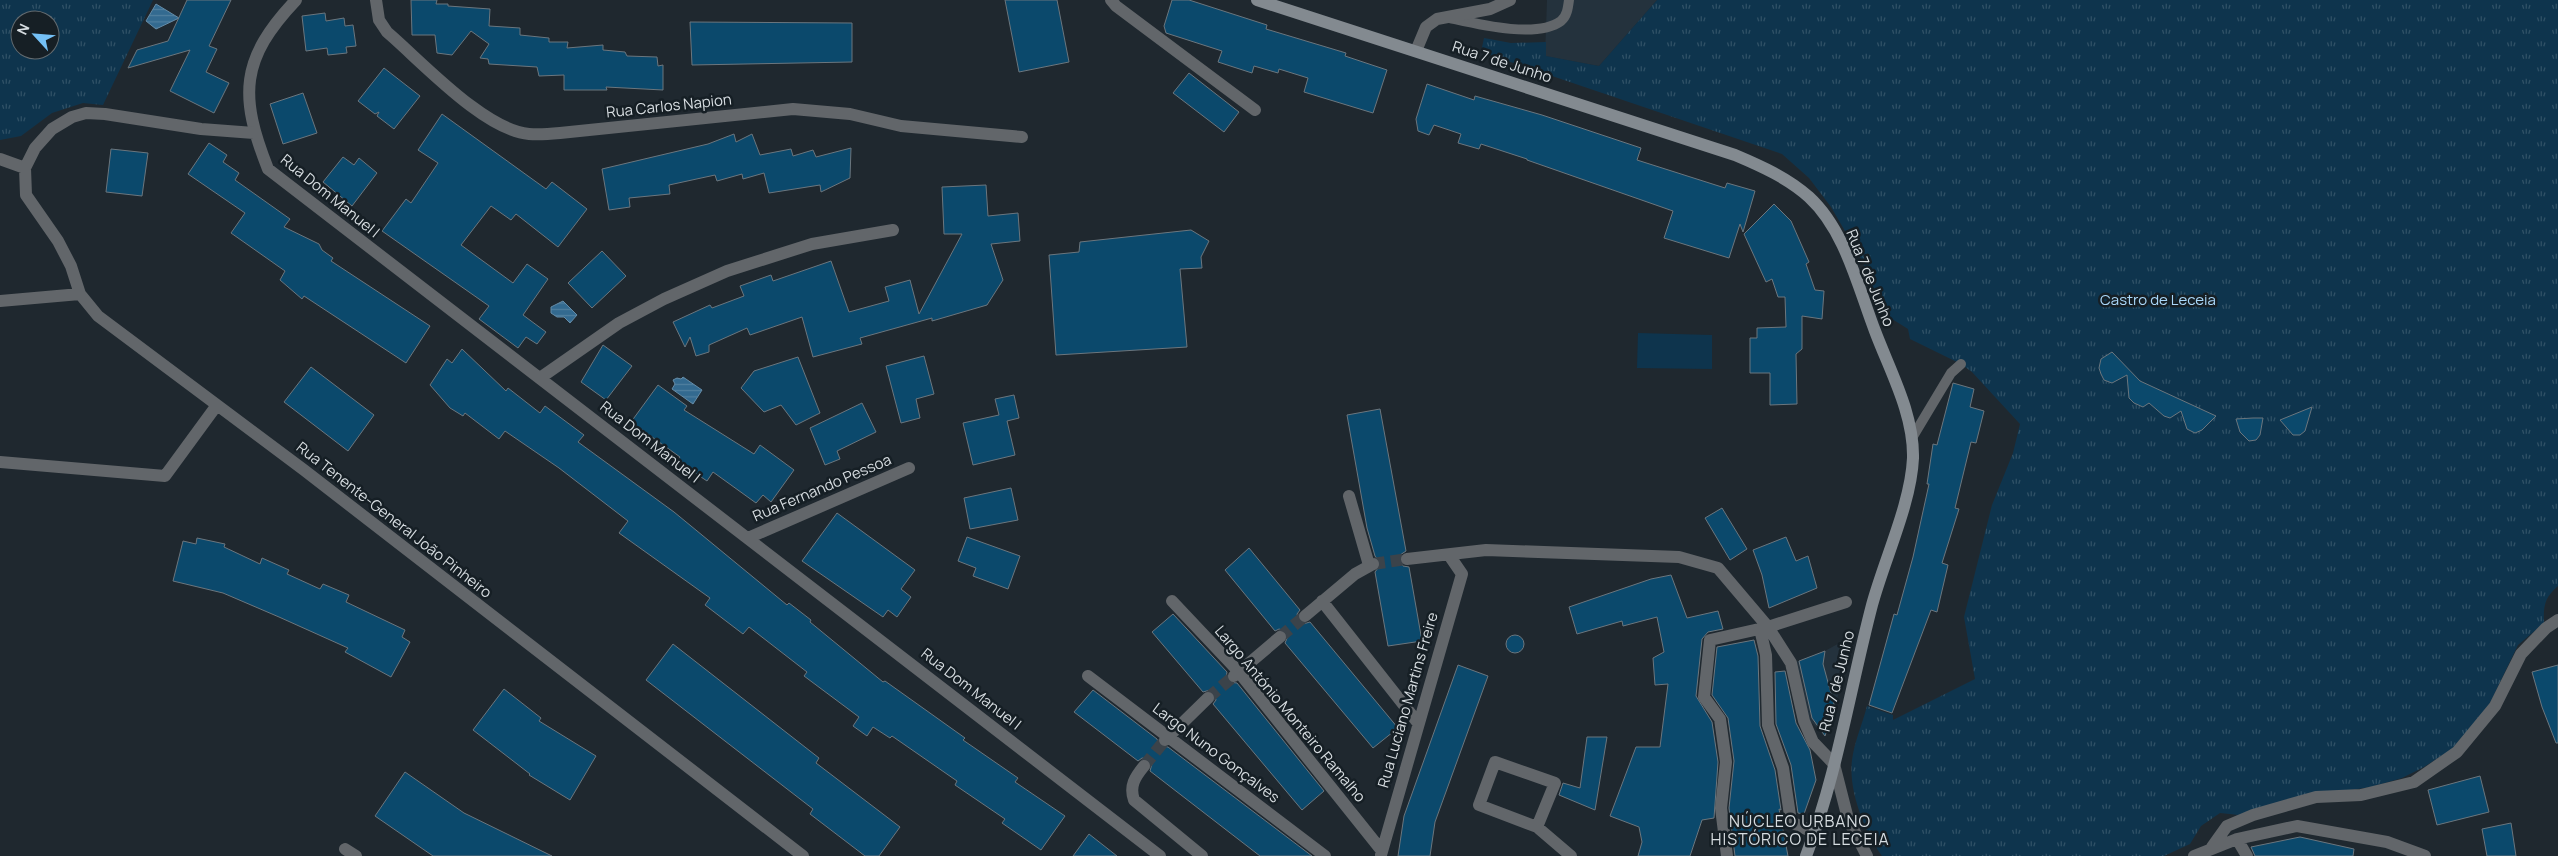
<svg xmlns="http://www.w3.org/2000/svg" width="2558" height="856" viewBox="0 0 2558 856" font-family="Manrope,sans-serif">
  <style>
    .built { fill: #24323d }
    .grass { fill: url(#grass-tufts); fill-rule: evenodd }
    .pitch { fill: #0e344d }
    .water { fill: url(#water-rules); stroke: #648ca8 }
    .building { fill: #0b496c; stroke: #6b767e }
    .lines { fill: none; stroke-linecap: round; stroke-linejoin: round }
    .street-tunnel { stroke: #3b434a; stroke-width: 12; stroke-dasharray: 12 6; stroke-linecap: butt }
    .lane { stroke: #62666a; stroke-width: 10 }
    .street { stroke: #62666a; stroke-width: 12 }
    .secondary { stroke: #838a90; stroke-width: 12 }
    .labels { text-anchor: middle; stroke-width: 5; stroke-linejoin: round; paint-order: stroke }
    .street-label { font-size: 15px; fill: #d7dde1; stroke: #161f25 }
    .park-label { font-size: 15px; fill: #a9d7f9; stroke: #161f25 }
    .neighbourhood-label { font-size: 16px; letter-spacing: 1px; fill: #d7dde1; stroke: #161f25 }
  </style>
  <defs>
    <pattern id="grass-tufts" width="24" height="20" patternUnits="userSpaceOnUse" patternTransform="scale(1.25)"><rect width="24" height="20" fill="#0e344d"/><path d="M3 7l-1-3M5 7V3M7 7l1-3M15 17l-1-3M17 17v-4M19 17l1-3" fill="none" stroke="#305166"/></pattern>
    <pattern id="water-rules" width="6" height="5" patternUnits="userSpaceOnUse" patternTransform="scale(1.25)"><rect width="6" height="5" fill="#336a90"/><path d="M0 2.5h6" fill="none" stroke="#507f9f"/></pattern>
  </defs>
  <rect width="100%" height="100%" fill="#1f282f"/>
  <path class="built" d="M1547,0H1657L1599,66L1545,56Z
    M1852,636L1835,708L1825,736L1809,720L1796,662L1825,651Z"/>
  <path class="grass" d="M0,0H153L103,105L83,103L52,113L21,136L0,140ZM20,20H50V50H20Z
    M1657,0H2558V586C2545,597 2543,606 2544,623L2518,645L2489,705L2452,749L2424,767L2402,778L2371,787L2303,797L2239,815L2220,813L2201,826L2190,844L2164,856H1882C1864,830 1846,787 1853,754C1856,738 1863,722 1867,706L1893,715V720L1975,679L1964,617L1992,505L2013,453L2020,424L1972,372L1961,364L1910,339L1908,329L1881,312L1863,262L1831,207L1809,178L1782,154L1481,52L1484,38L1511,43L1546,42V56L1599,66Z"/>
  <path class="pitch" d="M1638,333L1712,335V369L1637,368Z"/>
  <path class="water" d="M156,4L179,18L156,29L146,21Z
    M563,301L577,315L570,323L564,317H557L551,313V307Z
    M683,377L702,390L693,404L672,389L675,384L673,380L677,378L681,379Z"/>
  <path class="building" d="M187,0H231L209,46L217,49L206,72L229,83L214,113L170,91L190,50L128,68L137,50L168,41Z
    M411,0H437L436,4H448V6L490,9L489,26L520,28V35L549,38V42H568L567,48L603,45V50L625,52L627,56L657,57L658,66L663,65V90L606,87L607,90H564V75L539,76L537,67L489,64L488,59L480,58L489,44L471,31L452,55L437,53L435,35H412Z
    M1005,0H1057L1069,62L1019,72Z
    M1172,0H1189L1267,25L1266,29L1346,53L1345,56L1387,70L1373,113L1304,92L1308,78L1279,69L1278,73L1254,66L1252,73L1218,62L1222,51L1166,33L1164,26Z
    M325,13L326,21L344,18L345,26L353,25L356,46L346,47L347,53L328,55L327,48L306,51L302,16Z
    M690,22L852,23V62L692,65Z
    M384,68L420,96L394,129L377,116L379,112L375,114L358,101Z
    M1189,73L1239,112L1224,132L1173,93Z
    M1427,84L1474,100L1475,96L1542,115L1641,148L1637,160L1725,188L1727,183L1755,191L1743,232L1740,224L1729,258L1664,238L1673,211L1527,160V159L1481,144L1479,149L1458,143L1461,134L1434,125L1429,135L1418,131L1416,119Z
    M303,93L317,133L283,144L270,104Z
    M442,114L546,189L552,182L587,209L558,247L516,214L511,220L491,206L461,245L513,283L527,264L548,279L523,315L546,332L537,344L526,337L518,348L479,319L489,306L382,231L406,199L411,203L438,163L418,150Z
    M734,134L736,142L752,134L760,155L791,149L793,156L813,150L816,157L851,148L850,178L821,192L820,185L769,193L764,173L743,179L742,174L717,181L715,175L669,185L670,194L629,198L630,207L609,210L602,169L708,144Z
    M209,143L227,155L223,162L239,173L235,180L290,219L284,227L319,244L322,250L333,258L331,261L430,326L406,363L304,296L302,299L280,280L285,271L231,233L245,213L188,174Z
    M111,149L148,153L142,196L106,192Z
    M343,157L354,165L359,158L377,173L352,206L323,182Z
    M986,185L988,216L1018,213L1020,241L991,244L1003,280L987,305L932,321V318L860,338L862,344L813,357L802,317L750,335L747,328L709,345V352L696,356L690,337L685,347L673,322L710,305L712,308L744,296L740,286L771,275L773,281L831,261L849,312L889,301L885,287L910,280L919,314L962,234H944L942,187Z
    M1774,204L1791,221L1809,262L1806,264L1815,290L1824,291L1822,319L1802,316V349L1796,354L1797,404L1770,405V373H1750V338H1757V328L1786,327L1785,297H1778L1772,279L1766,282L1744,234Z
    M1191,230L1209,241L1201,257L1202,268L1180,269L1187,347L1056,355L1049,255L1079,252L1080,242Z
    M602,251L626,276L592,308L568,283Z
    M603,345L632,366L606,400L581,382Z
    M462,349L506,391L508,388L540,413L545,406L584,435L578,442L674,512L787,605L789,603L811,620L810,622L883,682L885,681L965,738L963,740L1018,778L1015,782L1065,816L1041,850L1002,823L1005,819L955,785L957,781L892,736L890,738L873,727L867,736L853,726L859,717L804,676L807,672L749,627L743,634L705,605L710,598L619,533L628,521L559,468L505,431L499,439L465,413L463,416L450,408L430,385L447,359L452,363Z
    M2112,352L2140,381L2216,416L2202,430L2195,433L2187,429L2181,411L2170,418L2164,416L2149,403L2143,407L2134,403L2129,398L2127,375L2112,383L2104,380L2101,374L2099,368L2101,359Z
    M924,356L934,394L916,399L920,418L901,423L886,366Z
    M798,357L820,413L796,425L781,405L764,412L741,388L754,371Z
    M311,367L374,415L348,451L284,402Z
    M1953,383L1974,389L1970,407L1984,411L1976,443L1971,442L1955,508L1959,509L1942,563L1948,565L1937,612L1931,610L1892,713L1869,705L1894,614L1897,615L1913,557L1929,484H1927L1933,444L1937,445Z
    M658,385L687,406L684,410L754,454L760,445L794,470L771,502L763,495L756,503L713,472L707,481L677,461L680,457L631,422Z
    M1014,395L1019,418L1007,421L1015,455L973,465L963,423L999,415L995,399Z
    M862,403L876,432L837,451L840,459L825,465L810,428Z
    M2312,407L2305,431L2300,435H2293L2280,420Z
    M1380,409L1406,551L1400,555L1399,560L1403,566L1409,567L1422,641L1388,646L1375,572L1381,564L1375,556L1367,528L1347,415Z
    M2253,418H2263L2260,435L2256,440L2249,441L2240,432L2236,419Z
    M1011,488L1018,520L970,529L964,498Z
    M1722,508L1747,549L1730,560L1705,518Z
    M837,513L915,570L901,589L911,597L897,617L888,610L883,617L802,561Z
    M967,537L1020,556L1008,589L973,576L976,568L958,561Z
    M1786,537L1796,561L1808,556L1817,588L1769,608L1762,575L1753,550Z
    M197,538L225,544L224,547L260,564L262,558L289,570L287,574L320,589L323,584L349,595L346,602L405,630L402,637L410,642L391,677L345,652L348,648L279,617L223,593L173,581L183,541L196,544Z
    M1249,548L1300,610L1297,614L1299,621L1303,624L1310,622L1398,728L1373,748L1285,643L1288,636L1286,631L1279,629L1275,631L1225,570Z
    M1671,575L1687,618L1718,611L1723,629L1708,632L1702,639L1696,696L1712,722L1718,762L1714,818L1702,820L1690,856H1638L1642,842L1639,827L1610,816L1636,747H1660L1668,684L1655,685L1653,658L1664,652L1657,617L1623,626L1622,621L1577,634L1569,607L1651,579Z
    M1173,614L1227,672L1226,677L1228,682L1237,683L1324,791L1302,810L1213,704L1216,700L1214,693L1210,690L1203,692L1152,632Z
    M1506 644a9 9 0 1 1 18 0a9 9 0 1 1-18 0Z
    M1754,640L1758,656L1760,726L1775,770L1781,810L1779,809L1788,856H1735L1729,808L1734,761L1728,718L1712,695L1717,647Z
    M673,644L819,758L816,763L900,827L879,856H865L810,814L813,809L646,680Z
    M1825,651L1823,664L1835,708L1825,736L1812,718L1799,661Z
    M1458,665L1488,676L1435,822L1430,856H1398L1404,816Z
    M2558,665V743H2556L2542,707L2532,672Z
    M1785,671L1796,723L1810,750L1816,780L1804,814L1798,813L1791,765L1776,724L1775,672Z
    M504,689L541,718L539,721L596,756L570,800L529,775L530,774L473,730Z
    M1093,690L1157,739L1160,746L1168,747L1312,856H1260L1150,771L1152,764L1149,759L1142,758L1138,761L1074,712Z
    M1587,737H1607L1595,810L1559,795L1563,783L1580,788Z
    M405,772L464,813L552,856H433L375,816Z
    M2480,776L2489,812L2437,825L2428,790Z
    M2511,823L2516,856H2487L2482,829Z
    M1089,834L1117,856H1073Z
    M2300,837L2354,849L2353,856H2255L2251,847Z"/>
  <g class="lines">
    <path class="street-tunnel" d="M1373,564L1407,559
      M1280,637L1305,616
      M1208,698L1234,676
      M1144,766L1165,740"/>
    <path class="lane" d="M1450,18C1477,24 1537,39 1561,21C1567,16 1568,8 1569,0
      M1912,438L1951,373L1961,364"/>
    <path class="street" d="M296,0C240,59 239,96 268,169L1160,856
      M376,0L379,20L387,32C421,61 484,130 529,134C539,135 550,134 560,133L793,109L850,114L901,126L1022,137
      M1111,0L1116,6L1255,110
      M1416,51L1426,27L1437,19L1490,9L1510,0
      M254,133L201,129L105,114L86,113L72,117L52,129L35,148L25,168L26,195L58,241L71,266L80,294L98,316L304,470L803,856
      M0,159L25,168
      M0,301L80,294
      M540,378L619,323L664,299L727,271L812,244L893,230
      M0,462L165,476L217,405
      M1349,496L1369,565
      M748,538L909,468
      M1407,559L1486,550L1679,557L1718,568L1768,627L1791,663L1804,721L1813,742L1834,764L1848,819L1867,856
      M1172,601L1238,671L1382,851
      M1322,601L1418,723
      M1305,616L1355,574L1373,564
      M1760,629L1766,655L1768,725L1783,768L1791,822L1815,833
      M1088,676L1325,856
      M1234,676L1280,637
      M1165,740L1208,698
      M1144,766C1135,777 1129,786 1134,800L1202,856
      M1537,827L1555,783L1495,762L1479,805L1537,827L1571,856
      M2237,839L2247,856
      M2212,847L2227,826L2253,815L2316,797L2361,795L2414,782L2457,752L2495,706L2521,654L2546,628L2558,620
      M345,849L356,856
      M1381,855L1462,574L1449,555
      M1727,856L1721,808L1726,762L1720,719L1704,697L1710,640L1768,627L1846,602
      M2194,856L2237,839L2297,826L2387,842L2425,856"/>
    <path class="secondary" d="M1257,0L1735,155C1761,166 1788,178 1809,197C1845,230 1858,287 1875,331C1890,371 1914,414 1913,458C1911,504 1884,560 1872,605C1850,689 1837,775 1806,856"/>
  </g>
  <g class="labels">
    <g class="street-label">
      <text transform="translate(1502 62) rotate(18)" y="5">Rua 7 de Junho</text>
      <text transform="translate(669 106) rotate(-6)" y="5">Rua Carlos Napion</text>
      <text transform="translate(330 196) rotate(39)" y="5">Rua Dom Manuel I</text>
      <text transform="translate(1870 278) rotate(68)" y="5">Rua 7 de Junho</text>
      <text transform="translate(650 442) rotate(38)" y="5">Rua Dom Manuel I</text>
      <text transform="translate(822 488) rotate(-23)" y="5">Rua Fernando Pessoa</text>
      <text transform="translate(394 520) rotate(38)" y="5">Rua Tenente-General João Pinheiro</text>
      <text transform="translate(1837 681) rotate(-76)" y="5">Rua 7 de Junho</text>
      <text transform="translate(971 689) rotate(38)" y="5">Rua Dom Manuel I</text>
      <text transform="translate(1408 700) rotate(-74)" y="5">Rua Luciano Martins Freire</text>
      <text transform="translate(1290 714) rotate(50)" y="5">Largo António Monteiro Ramalho</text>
      <text transform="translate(1216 753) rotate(37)" y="5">Largo Nuno Gonçalves</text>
    </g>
    <g class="park-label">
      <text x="2158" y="305">Castro de Leceia</text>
    </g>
    <g class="neighbourhood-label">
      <text x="1800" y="827">NÚCLEO URBANO<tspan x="1800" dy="18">HISTÓRICO DE LECEIA</tspan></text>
    </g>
  </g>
  <g transform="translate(35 35) rotate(296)"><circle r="24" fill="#161f25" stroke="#636b70"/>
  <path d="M0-4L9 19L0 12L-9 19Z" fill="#74c0f6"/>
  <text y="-8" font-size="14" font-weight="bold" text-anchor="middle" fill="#d7dde1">N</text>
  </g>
</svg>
